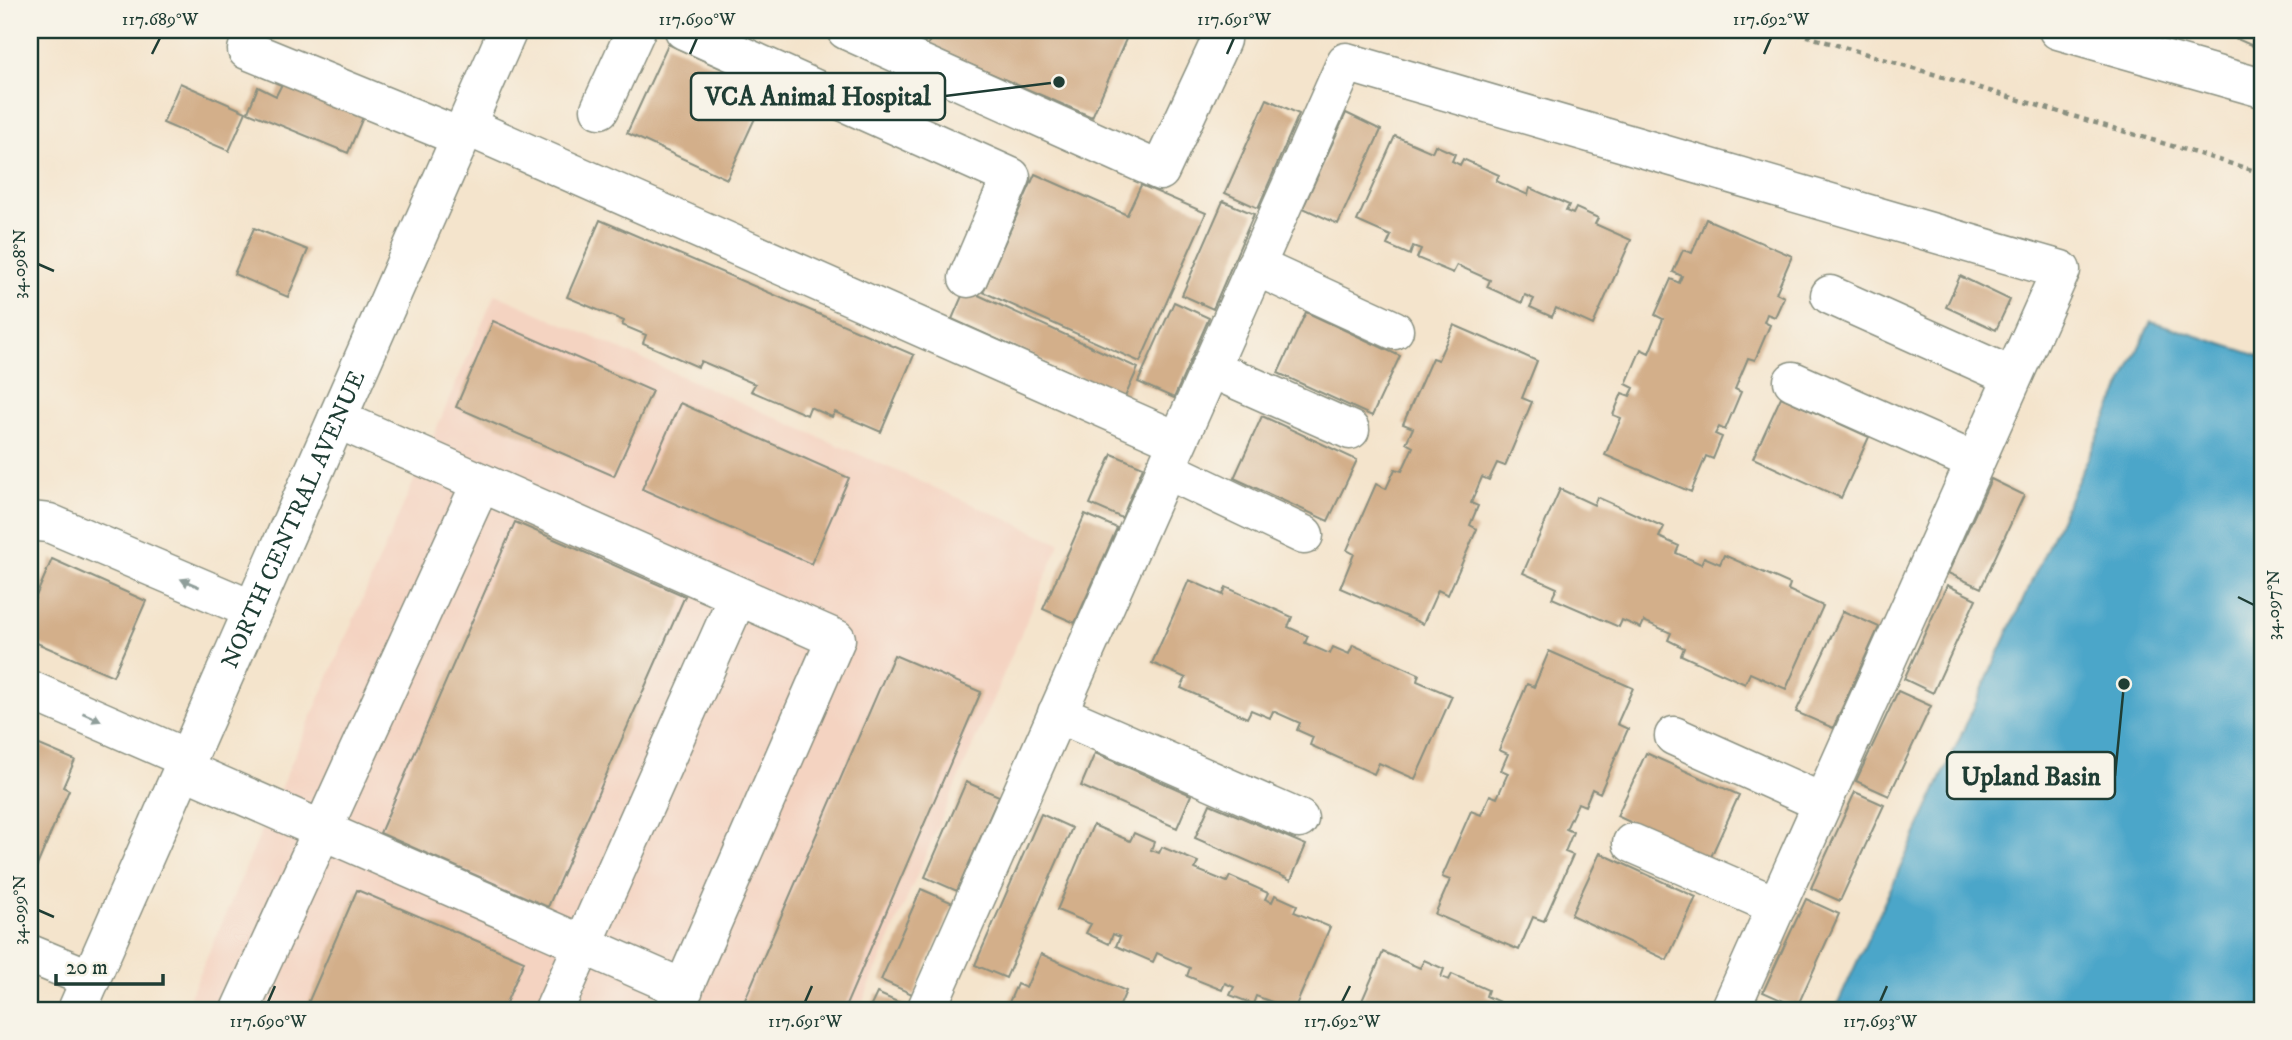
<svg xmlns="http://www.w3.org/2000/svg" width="2292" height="1040" viewBox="0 0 2292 1040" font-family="'IM FELL DW Pica',serif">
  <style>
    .built { fill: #f4d3c1 }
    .water { fill: #4ca6c9; stroke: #36727e; stroke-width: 2 }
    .building { fill: #d3af8a }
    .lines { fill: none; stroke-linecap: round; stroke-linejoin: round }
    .minor-casing { stroke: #8a9080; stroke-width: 41 }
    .major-casing { stroke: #8a9080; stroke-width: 41 }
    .path { stroke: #8a9080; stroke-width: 4.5; stroke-dasharray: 5 5; stroke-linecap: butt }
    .minor { stroke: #fff; stroke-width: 38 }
    .major { stroke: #fff; stroke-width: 38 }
    .oneway { fill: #8f9e9a }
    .ticks { fill: none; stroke: #1f3d34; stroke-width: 2.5 }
    .labels { text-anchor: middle; stroke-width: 7; stroke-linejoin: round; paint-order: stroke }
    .street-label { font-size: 24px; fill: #1f3d34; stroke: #f7f3e8 }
    .leader { fill: none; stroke: #1f3d34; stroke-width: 2.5 }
    .callout-dot { fill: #1f3d34; stroke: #f7f3e8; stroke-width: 2.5 }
    .callout { fill: #f7f3e8; stroke: #1f3d34; stroke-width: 2.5 }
    .callout-label { font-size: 26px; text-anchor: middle; font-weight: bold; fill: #1f3d34 }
    .neatline { fill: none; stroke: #1f3d34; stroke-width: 2.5 }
    .ticks-label { font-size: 18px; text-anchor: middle; fill: #1f3d34 }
  </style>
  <rect width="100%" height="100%" fill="#f7f3e8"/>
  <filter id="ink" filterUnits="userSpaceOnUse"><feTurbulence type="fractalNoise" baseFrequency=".0143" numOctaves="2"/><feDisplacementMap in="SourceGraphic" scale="14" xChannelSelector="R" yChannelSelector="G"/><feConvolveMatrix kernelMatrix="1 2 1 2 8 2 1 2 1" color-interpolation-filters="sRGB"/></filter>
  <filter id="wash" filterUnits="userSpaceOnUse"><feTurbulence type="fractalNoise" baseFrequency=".00686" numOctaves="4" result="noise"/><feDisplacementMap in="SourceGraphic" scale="28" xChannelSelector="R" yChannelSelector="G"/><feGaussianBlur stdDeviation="1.57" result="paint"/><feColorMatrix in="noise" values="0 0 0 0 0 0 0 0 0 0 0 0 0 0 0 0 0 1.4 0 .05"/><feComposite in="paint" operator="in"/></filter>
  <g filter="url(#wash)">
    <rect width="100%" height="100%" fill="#f4e4cc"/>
    <path class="built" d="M495,294L1060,543L859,1010H184Z"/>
    <path class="water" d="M2151,321L2262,357V1010H1835Z"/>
    <g id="blocks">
      <path class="building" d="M935,30H1130L1092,117L927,46Z
        M2217,30H2262V50Z
        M668,44L768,90L727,179L627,133Z
        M180,83L246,112L229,151L163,123Z
        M282,84L366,110L348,153L248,112L258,87L276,96Z
        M1267,99L1299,114L1258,208L1225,193Z
        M1346,113L1381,130L1338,224L1303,208Z
        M1395,136L1432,152L1435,145L1455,154L1452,161L1460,165L1463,159L1499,175L1496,181L1528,195L1530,188L1569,205L1566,211L1573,214L1576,208L1598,218L1595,224L1631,240L1593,325L1556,308L1552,317L1530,307L1534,299L1525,295L1522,303L1487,287L1490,280L1457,265L1453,273L1417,258L1421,249L1413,246L1410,255L1387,245L1391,236L1357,221Z
        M1035,174L1127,215L1141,185L1206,213L1140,362L983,292Z
        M1223,201L1254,214L1213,309L1182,295Z
        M1706,219L1792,256L1776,293L1784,297L1775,317L1767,314L1764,322L1770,325L1755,360L1748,358L1735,389L1741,392L1725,430L1719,427L1715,434L1722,437L1713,459L1706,456L1691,492L1605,455L1621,418L1613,415L1622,393L1630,396L1634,388L1626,384L1641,349L1649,353L1663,319L1655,315L1671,279L1679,283L1682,276L1673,272L1683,250L1692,253Z
        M600,220L914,355L881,432L835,412L832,417L810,407L807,415L751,391L755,384L701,361L698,367L643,343L646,335L622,325L624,321L567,297Z
        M254,228L308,250L288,297L234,274Z
        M1960,276L2010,300L1996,330L1946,307Z
        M965,289L1138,368L1125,397L952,319Z
        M1174,302L1209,318L1174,398L1138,382Z
        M1306,312L1400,356L1372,416L1278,373Z
        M493,321L652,391L614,476L456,407Z
        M1454,325L1537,361L1522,398L1532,402L1505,466L1497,463L1489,480L1482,477L1471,503L1478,506L1470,525L1477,529L1448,595L1438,590L1423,624L1340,588L1354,554L1347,550L1376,484L1386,489L1395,469L1402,471L1413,447L1406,443L1413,428L1403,424L1432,358L1438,360Z
        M1781,397L1869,437L1841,498L1753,458Z
        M680,403L849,478L811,564L642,489Z
        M1262,416L1357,460L1328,521L1234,478Z
        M1112,454L1143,467L1122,518L1090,504Z
        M1991,479L2024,495L1981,588L1948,573Z
        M1560,489L1594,505L1597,497L1664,527L1659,537L1679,546L1676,553L1701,564L1704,557L1720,564L1724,555L1790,584L1788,590L1823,606L1786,689L1750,673L1745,684L1681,655L1684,648L1668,640L1671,633L1644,621L1641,628L1622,620L1619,627L1552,598L1557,588L1523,573Z
        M1085,514L1117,528L1075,623L1043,609Z
        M515,522L685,596L548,907L380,833Z
        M52,559L146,601L113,676L30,640V610Z
        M1189,580L1223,595L1226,587L1292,617L1288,627L1308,636L1305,643L1330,654L1333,647L1349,654L1353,645L1419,674L1417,681L1452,696L1415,779L1379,763L1374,774L1310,745L1313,737L1297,730L1300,723L1273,711L1270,718L1251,710L1247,718L1181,688L1186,678L1152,663Z
        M1947,585L1976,599L1933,693L1904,679Z
        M1843,611L1879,627L1833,728L1796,712Z
        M1549,651L1633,688L1617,724L1628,729L1600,793L1592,789L1585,806L1578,803L1566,829L1573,832L1565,852L1573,855L1544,921L1533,917L1519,950L1435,914L1450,880L1442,877L1471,811L1481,815L1490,795L1497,798L1508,773L1501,770L1508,754L1499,750L1527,684L1534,687Z
        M894,655L981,692L844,1010H763L744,1002Z
        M1898,691L1931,706L1889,796L1856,781Z
        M30,741L75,760L63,787L69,790L30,882Z
        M1095,753L1191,795L1177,828L1081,786Z
        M1646,753L1739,795L1710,859L1617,816Z
        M966,782L999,796L957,891L925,877Z
        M1855,792L1884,805L1840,901L1811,888Z
        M1210,804L1306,845L1291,880L1195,838Z
        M1041,814L1072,828L1006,978L975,965Z
        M1093,825L1130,841L1134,833L1154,842L1151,850L1159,853L1162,847L1198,862L1195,869L1227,882L1230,876L1268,893L1265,899L1272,902L1275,895L1297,905L1294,912L1330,927L1294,1010L1256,996L1253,1004L1230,995L1234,987L1225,983L1222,990L1187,976L1190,968L1157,953L1153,962L1116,946L1120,937L1113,934L1109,944L1086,933L1091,924L1057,910Z
        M1600,853L1696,897L1667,960L1571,915Z
        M921,889L953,903L914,995L881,980Z
        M357,890L524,961L503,1010H305Z
        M1806,899L1839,914L1797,1007L1763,992Z
        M1383,952L1420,968L1424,960L1444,969L1441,977L1449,980L1452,974L1488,990L1486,996L1517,1010L1520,1004L1535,1010H1358Z
        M1041,954L1126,991L1118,1010H1015L1007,1007L1017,984L1026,988Z
        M877,993L909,1007L908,1010H869Z"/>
    </g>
  </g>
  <g filter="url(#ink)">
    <use href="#blocks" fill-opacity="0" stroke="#8a9080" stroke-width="2"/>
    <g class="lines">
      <g class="minor-casing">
        <path id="minor" d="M684,30L1011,177L968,278
          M846,30L1160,171L1221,40
          M2058,30L2262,88
          M247,50L460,137
          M600,109L636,30
          M466,126L1178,441
          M1255,266L1394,330
          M1830,295L2013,377
          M1210,368L1350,430
          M1793,381L1975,462
          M337,419L836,639L674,1010
          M1165,469L1304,535
          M30,521L49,523L253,610
          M30,690L188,759
          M1057,713L1299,819
          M1674,736L1823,803
          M183,769L684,989
          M1632,843L1777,906
          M30,954L91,979
          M240,1010L481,483
          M554,1010L738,596
          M926,1010L1346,62L2061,270L1730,1010"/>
      </g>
      <g class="major-casing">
        <g id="major">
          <path id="s1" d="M77,1010L508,30"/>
        </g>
      </g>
      <path class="path" d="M1787,30L2262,173"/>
      <use href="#minor" class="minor"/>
      <use href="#major" class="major"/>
    </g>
    <defs><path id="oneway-solid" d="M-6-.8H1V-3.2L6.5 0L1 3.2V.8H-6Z" transform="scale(1.75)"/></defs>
    <g class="oneway">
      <use href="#oneway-solid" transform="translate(190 583) rotate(-157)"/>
      <use href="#oneway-solid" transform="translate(92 717) rotate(24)"/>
    </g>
  </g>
  <path class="ticks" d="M152,54L160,38M690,54L697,38M1227,54L1234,38M1764,54L1771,38M38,264L54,271M2238,597L2254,605M38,910L54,917M268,1002L275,986M805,1002L812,986M1342,1002L1350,986M1880,1002L1887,986"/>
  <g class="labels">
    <g class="street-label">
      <text dy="8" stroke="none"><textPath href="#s1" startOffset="536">NORTH CENTRAL AVENUE</textPath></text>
    </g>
  </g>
  <path class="leader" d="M1059 82L945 96M2124 684L2115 776"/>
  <g class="callout-dot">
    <circle cx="1059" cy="82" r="7"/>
    <circle cx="2124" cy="684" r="7"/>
  </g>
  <g class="callout">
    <rect x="691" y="73" width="254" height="47" rx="7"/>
    <rect x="1947" y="752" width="168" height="47" rx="7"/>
  </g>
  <g class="callout-label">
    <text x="818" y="105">VCA Animal Hospital</text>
    <text x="2031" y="785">Upland Basin</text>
  </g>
  <rect width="2292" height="1040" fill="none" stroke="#f7f3e8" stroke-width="77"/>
  <path d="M56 974v10h107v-10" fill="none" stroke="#1f3d34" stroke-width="3.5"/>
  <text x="66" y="974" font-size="21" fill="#1f3d34" stroke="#f7f3e8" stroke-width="5" paint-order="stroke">20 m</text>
  <rect x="38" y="38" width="2216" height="964" class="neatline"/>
  <g class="ticks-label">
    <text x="160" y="25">117.689°W</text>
    <text x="697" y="25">117.690°W</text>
    <text x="1234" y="25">117.691°W</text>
    <text x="1771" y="25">117.692°W</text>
    <text transform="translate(19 264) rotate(-90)" y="6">34.098°N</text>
    <text transform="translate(2273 605) rotate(-90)" y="6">34.097°N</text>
    <text transform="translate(19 910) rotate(-90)" y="6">34.099°N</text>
    <text x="268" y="1027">117.690°W</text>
    <text x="805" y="1027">117.691°W</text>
    <text x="1342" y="1027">117.692°W</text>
    <text x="1880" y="1027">117.693°W</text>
  </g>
</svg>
